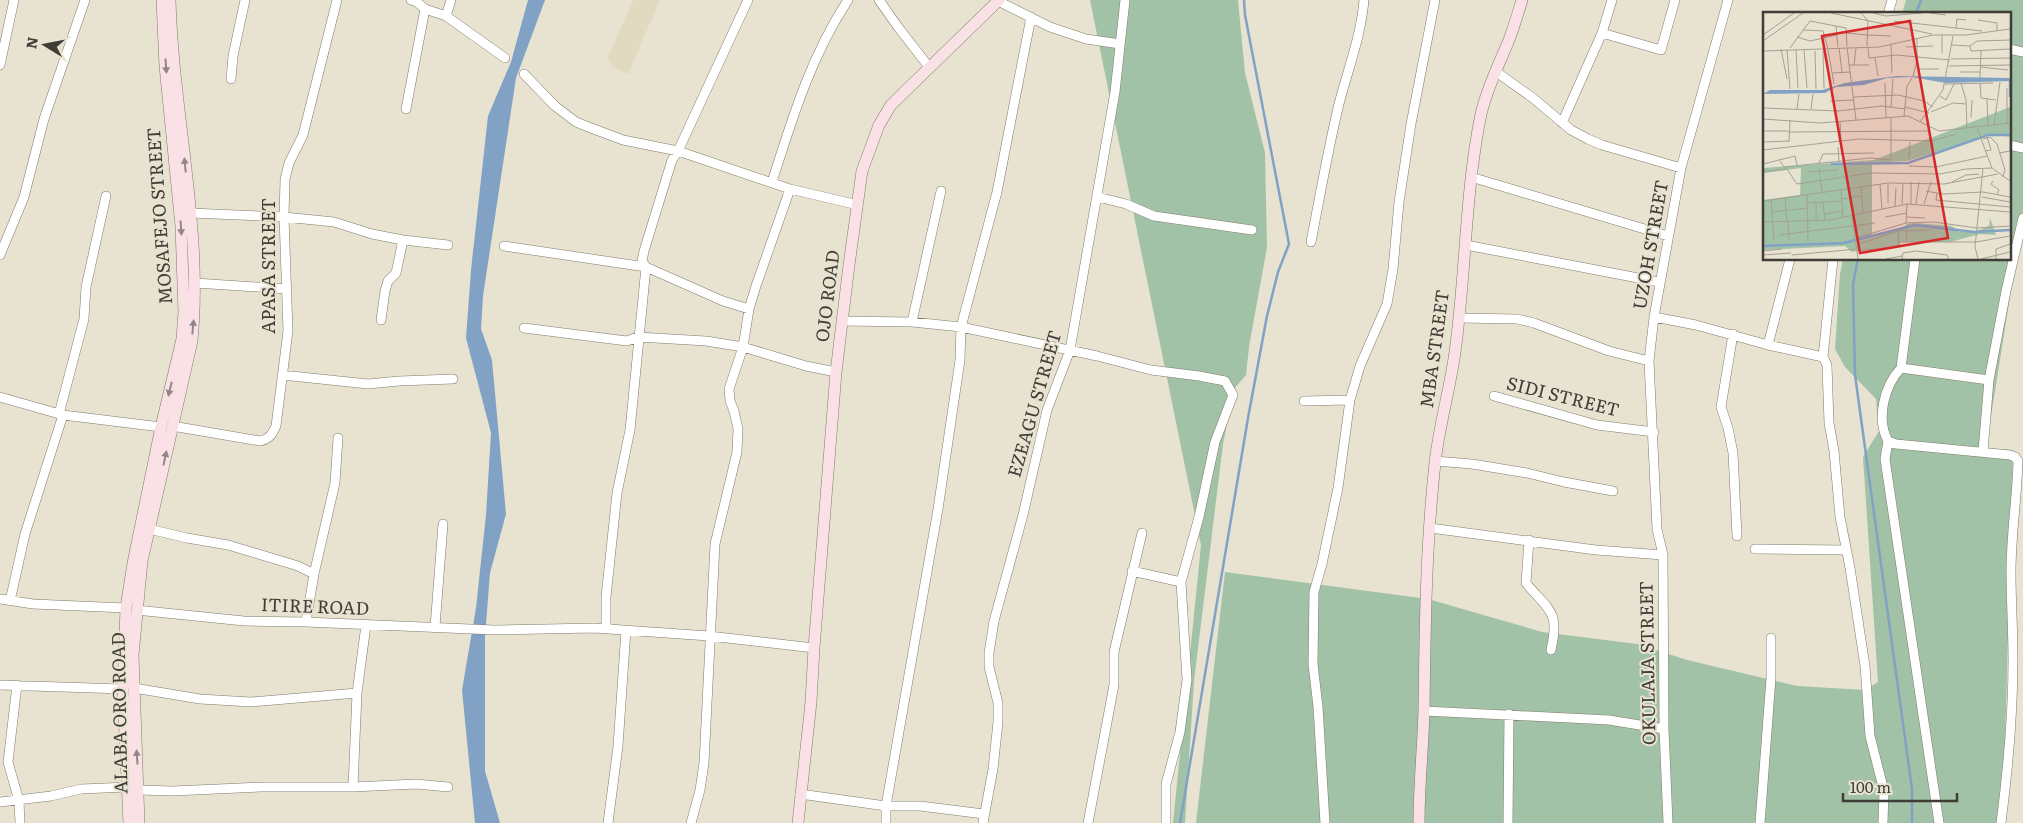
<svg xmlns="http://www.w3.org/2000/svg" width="2023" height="823" viewBox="0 0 2023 823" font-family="Literata,serif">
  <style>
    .built { fill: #e1d9c0 }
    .green { fill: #a1c2a7 }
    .water { fill: #81a2c4 }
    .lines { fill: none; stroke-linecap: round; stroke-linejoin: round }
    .stream { stroke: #81a2c4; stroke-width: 2.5 }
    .street-casing { stroke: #807b6b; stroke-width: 10 }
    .secondary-casing { stroke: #807b6b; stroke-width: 12 }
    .street { stroke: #fff; stroke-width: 9 }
    .secondary { stroke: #f9e1e6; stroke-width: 11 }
    .oneway { fill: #938785 }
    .labels { text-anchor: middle; stroke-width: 4; stroke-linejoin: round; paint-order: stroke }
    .street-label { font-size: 18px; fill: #3f3d36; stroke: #e8e2d1 }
    .inset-river { fill: none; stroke: #81a2c4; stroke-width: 2.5 }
    .inset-road { fill: none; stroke: #a4a093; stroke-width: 1 }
    .view { fill: #d62828; fill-opacity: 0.15; stroke: #d62828; stroke-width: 2.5 }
    .inset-edge { fill: none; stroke: #3f3d36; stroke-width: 2.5 }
  </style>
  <rect width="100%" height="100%" fill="#e8e2d1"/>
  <path class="built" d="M633,0H660L628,74L613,67L607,59Z"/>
  <path class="green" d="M1090,0H1238L1245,73L1265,153L1267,247L1249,347L1246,375L1234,389L1223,444L1194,681L1185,823H1173L1201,545Z
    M1906,0H2023V215L1986,448L2013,450L2005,746L2001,823H1196L1225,572L1428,599L1542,632L1637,644L1687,660L1797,686L1865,690L1878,682L1863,457L1879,431L1876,399L1845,367L1835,349L1840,274L1843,259H2009V14H1902Z"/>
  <path class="water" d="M528,0H545L516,78L483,296L481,329L492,360L506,514L490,573L485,636V771L500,823H475L462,690L476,608L486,515L491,433L466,338L471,270L488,116L511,62Z"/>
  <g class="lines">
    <path class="stream" d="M1916,14L1921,0
      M1858,259L1853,284L1855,375L1912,789V823
      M1180,823L1248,418L1267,316L1278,272L1289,244L1245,15L1244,0"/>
    <g class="street-casing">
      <path id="street" d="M411,0L417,2L425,9L446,16L505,58
        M879,0L898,27L929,67
        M998,1L1050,27L1086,39L1120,44
        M1888,14L1892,0
        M446,16L451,0
        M1602,33L1661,50L1675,0
        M2009,49L2023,52
        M0,65L14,0
        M1495,71L1533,98L1571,130L1588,139L1602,145L1681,168
        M524,74L555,106L576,122L591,128L623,140L678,151L790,189L858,205
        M231,79L233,56L245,0
        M406,109L425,9
        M1562,123L1602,33L1612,0
        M2009,145L2023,148
        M1471,177L1668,236
        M772,182C792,119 811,56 848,0
        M1098,197L1126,204L1154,216L1252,230
        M190,213L284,217L334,222L372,234L403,240L448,245
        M1311,242C1320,196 1328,149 1339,104C1348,69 1361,36 1364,0
        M1466,245L1659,282
        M504,246L646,267L723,301L749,309
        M0,255L24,197L44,119L85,0
        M1833,259L1823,357L1827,365L1829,423L1834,451L1840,517L1850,568L1865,666L1870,736L1884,791L1883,823
        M195,283L287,289
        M1654,317L1696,325L1768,345L1823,357
        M1459,318L1517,319L1534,323L1609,351L1649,361
        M381,320L385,291L388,281L396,273L403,240
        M842,321L912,322L961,327L1097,356L1151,370L1199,376L1225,381L1233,395L1215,442L1199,517L1181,582L1187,680L1180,732L1166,784V823
        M912,322L941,191
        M524,328L627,341L638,337L706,341L743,347L806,366L836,372
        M1733,334L1721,407L1728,428L1733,453L1737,536
        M1768,345L1790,259
        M1901,368L1915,259
        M282,375L368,384L399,381L453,379
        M1989,380L1901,368C1884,386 1876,419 1888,441L1896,444L2010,455L2015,457L2018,461C2017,498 2011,535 2011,572C2011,601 2013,630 2013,659C2013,714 2008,769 2001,823
        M1494,396L1597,425L1654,432
        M0,397L63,415L161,427
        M1304,401L1350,400
        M59,414L84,319L86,287L106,196
        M172,426L260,441C269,439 272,435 276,426L288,331L284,217L285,179L289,163L303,135L337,0
        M1888,441L1885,459L1939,823
        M1983,451L1989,380L2006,291L2023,218
        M1435,461L1472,464L1527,473L1564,482L1613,491
        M1430,528L1596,550L1663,555
        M149,529L187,538L228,545L298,566L314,574
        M1529,540L1526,583C1549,611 1560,610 1551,650
        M1755,549L1846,550
        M1132,571L1181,582
        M0,599L33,604L126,608
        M10,601L25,534L63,415
        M136,610L244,621L306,622L494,630L594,628L709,636L814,648
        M306,622L314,574L335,483L338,438
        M435,627L443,524
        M606,628V597L617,493L630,430L646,267L642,261L644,251L672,160L678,151L748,0
        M0,685L123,689
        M17,685L8,762L19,801L20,823
        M134,688L200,699L251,702L357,693
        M1424,711L1609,720L1664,729
        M353,787L357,693L366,625
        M139,790L173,791L262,787H353L416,784L448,787
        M800,794L886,806H920L984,814
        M0,802L51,796L81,789L128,787
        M608,823L618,746L626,630
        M691,823L700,790L704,763L715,544L737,452L738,429L734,411L730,401L729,389L743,347L749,309L756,286L790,189
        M886,823V806L938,509L960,360L961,327L997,192L1031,17
        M983,823L993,769L998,722V703L989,667V653L994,621L1023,515L1047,410L1070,350L1115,92L1125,0
        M1088,823L1114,685V652L1142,533
        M1325,823L1318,707L1313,664L1314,592L1322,564L1338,488L1350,400L1360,366L1387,304L1393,269L1399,202L1411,124L1435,0
        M1508,823L1509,714
        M1668,823L1664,729L1663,555L1657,529L1649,361L1654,317L1681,168L1728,0
        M1760,823L1771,678V638"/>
    </g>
    <g class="secondary-casing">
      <path id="secondary" d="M129,823L123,689L126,608L133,563L161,427L182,339L184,312L181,226L165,66L162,0
        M139,823L133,655L142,561L192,341C203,228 173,114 170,0
        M798,823L811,702L814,648L836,372L849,265L862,171L879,125L891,105L999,0
        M1419,823C1419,785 1423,748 1424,710C1425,627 1426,545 1435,463C1439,426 1450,389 1455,352C1466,273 1465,192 1481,114C1487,88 1499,64 1509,40C1514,27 1518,13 1522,0"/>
    </g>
    <use href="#street" class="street"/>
    <use href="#secondary" class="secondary"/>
  </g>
  <defs><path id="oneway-solid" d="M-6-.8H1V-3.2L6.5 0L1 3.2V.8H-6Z" transform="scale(1.25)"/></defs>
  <g class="oneway">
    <use href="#oneway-solid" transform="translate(166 66) rotate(86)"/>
    <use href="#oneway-solid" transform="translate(185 165) rotate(-96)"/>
    <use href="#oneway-solid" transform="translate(181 228) rotate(86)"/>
    <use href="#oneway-solid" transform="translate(193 327) rotate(-85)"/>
    <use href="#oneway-solid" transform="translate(170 389) rotate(104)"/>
    <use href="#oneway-solid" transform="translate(165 458) rotate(-78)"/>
    <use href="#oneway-solid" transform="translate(137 757) rotate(-94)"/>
  </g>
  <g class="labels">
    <g class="street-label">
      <text transform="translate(160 216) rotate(-94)" y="6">MOSAFEJO STREET</text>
      <text transform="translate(1651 245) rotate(-80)" y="6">UZOH STREET</text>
      <text transform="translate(269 266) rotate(-90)" y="6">APASA STREET</text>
      <text transform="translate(828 296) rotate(-83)" y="6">OJO ROAD</text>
      <text transform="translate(1435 349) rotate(-82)" y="6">MBA STREET</text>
      <text transform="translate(1563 397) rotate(14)" y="6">SIDI STREET</text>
      <text transform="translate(1035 404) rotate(-74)" y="6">EZEAGU STREET</text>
      <text transform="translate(315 607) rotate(2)" y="6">ITIRE ROAD</text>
      <text transform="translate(1648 663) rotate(-91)" y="6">OKULAJA STREET</text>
      <text transform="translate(120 713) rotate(-91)" y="6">ALABA ORO ROAD</text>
    </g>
  </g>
  <g transform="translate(1763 12)">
    <rect width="248" height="248" fill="#e8e2d1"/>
    <path d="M247,95V125L230,122L144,149L72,153L109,151V223L139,217L144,212L152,211L189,214L196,220H212L226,214L227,206L233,223L217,222L187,230H137V233L89,240L82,234L0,238V188L37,183L38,156L0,161V156L111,148Z" fill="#a1c2a7"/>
    <path d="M134,64L247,66V69L183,71L148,65L124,66L101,73L73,75L62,81L0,82L7,78H59L82,71Z" fill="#81a2c4"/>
    <path class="inset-river" d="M247,68V85M68,152L145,151L225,123H247M0,234L81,231L152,213L211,220L247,218"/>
    <path class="inset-road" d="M68,1L169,22M98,1L105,9L104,34M110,1L123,4L159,1M167,1L183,3M215,8L234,11V18M131,9L219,19M73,14L75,35M193,16L194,7L203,8M40,18L60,19L65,37M83,21L104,23M0,23L31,1M104,23L128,24M179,23V41M34,25L47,29L74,23M154,26V45M0,29L40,1M128,33L129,61M189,33L207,34M207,34L208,39L247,37M207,34L214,29L247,28M84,35L93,108M105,35L106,46L133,43L187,48M143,35L170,34M27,36L47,9L83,16L84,34M76,36L79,60M18,37L24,67M24,38L27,77M33,38L35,76M41,38L44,76M65,38L71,72M0,39L116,35L170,23H203L247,17M52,39L53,77M60,39L61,76M112,46L115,64M188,47L247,46M86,53H106M91,53L93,36M186,54L247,53M217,55L245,58M154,57H176M197,60H217M69,61L87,60M150,64L155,45M217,67L218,39M122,71L123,105M198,71L203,88L204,116M217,71L218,86L233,88M182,72L230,71M177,84L183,88L191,72M91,85L135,83L161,89L170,95M224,87L225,114M67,89L91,88M128,95L130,67M142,95L166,101M0,96L75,99L119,94L142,97M34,97L36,82M48,97L50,82M168,100L190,91L203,92M141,104L144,74L149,66M208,105L209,88M0,107L57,111L145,104L176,119L247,111M77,109L78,130M157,110L180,78L190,24M244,111V76M231,113L237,70M214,116L229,156L247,169M0,119H25M25,120L165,119M220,127L227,125L234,132L242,158L240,165M0,130L26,129M26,130L27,108M75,135L76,150M0,138L96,127L168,129L193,122M222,139L228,138L224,125M236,141L247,139V126M146,147L147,130M17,149L21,155L107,146L128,148V105M56,151L60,142L111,141M0,152L32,144L34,153M146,154L173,155L224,144M56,156L59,181M0,160L24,157L34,172L108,161L177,162L203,157L229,156M44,160L75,158M230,169L228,172L236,178L234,182M189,170L203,163L216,162M117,172L119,197M125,172V191M98,175L100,201M78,178L80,205M163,179L180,182L220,180L247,185M174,181L173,188L247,195M44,183L45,229M219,185L247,190M22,186L24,210M79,187L99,184M8,188L11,228M0,189L125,171L181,172L235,162M44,191L79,189M53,191V208M60,191L62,208M139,192L140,171M148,192V170M153,192L156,170M161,192L168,170M132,194L133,176M10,200L44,196M61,202L80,199M89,203L95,247M122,205L144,201M143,205L162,206M0,210L67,208L144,192L247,200M25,210L26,228M143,211L144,192M143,219L169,218M16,223L112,211M93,226L143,211L171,210L214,216L247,214M136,230H213L247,224M95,232L139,218L143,219L144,229M0,239L19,237M94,239L136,234L135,219M0,243L28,241M29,243L94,237M123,247L139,244M139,247L140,241L153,239L184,243L186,247M215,247L212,235L220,156M218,247L247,240M233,247V237L247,232"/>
    <path class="view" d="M147,9L185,226L97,241L59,24Z"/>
    <rect width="248" height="248" class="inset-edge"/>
  </g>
  <g transform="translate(45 45) rotate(280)" stroke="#e8e2d1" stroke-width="4" paint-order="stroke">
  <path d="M0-4L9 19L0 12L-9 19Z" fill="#3f3d36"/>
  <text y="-8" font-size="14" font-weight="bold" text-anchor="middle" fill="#3f3d36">N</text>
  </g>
  <path d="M1843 793v8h114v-8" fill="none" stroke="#3f3d36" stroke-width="2.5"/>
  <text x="1850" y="793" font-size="15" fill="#3f3d36" stroke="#e8e2d1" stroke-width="4" paint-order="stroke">100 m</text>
</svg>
